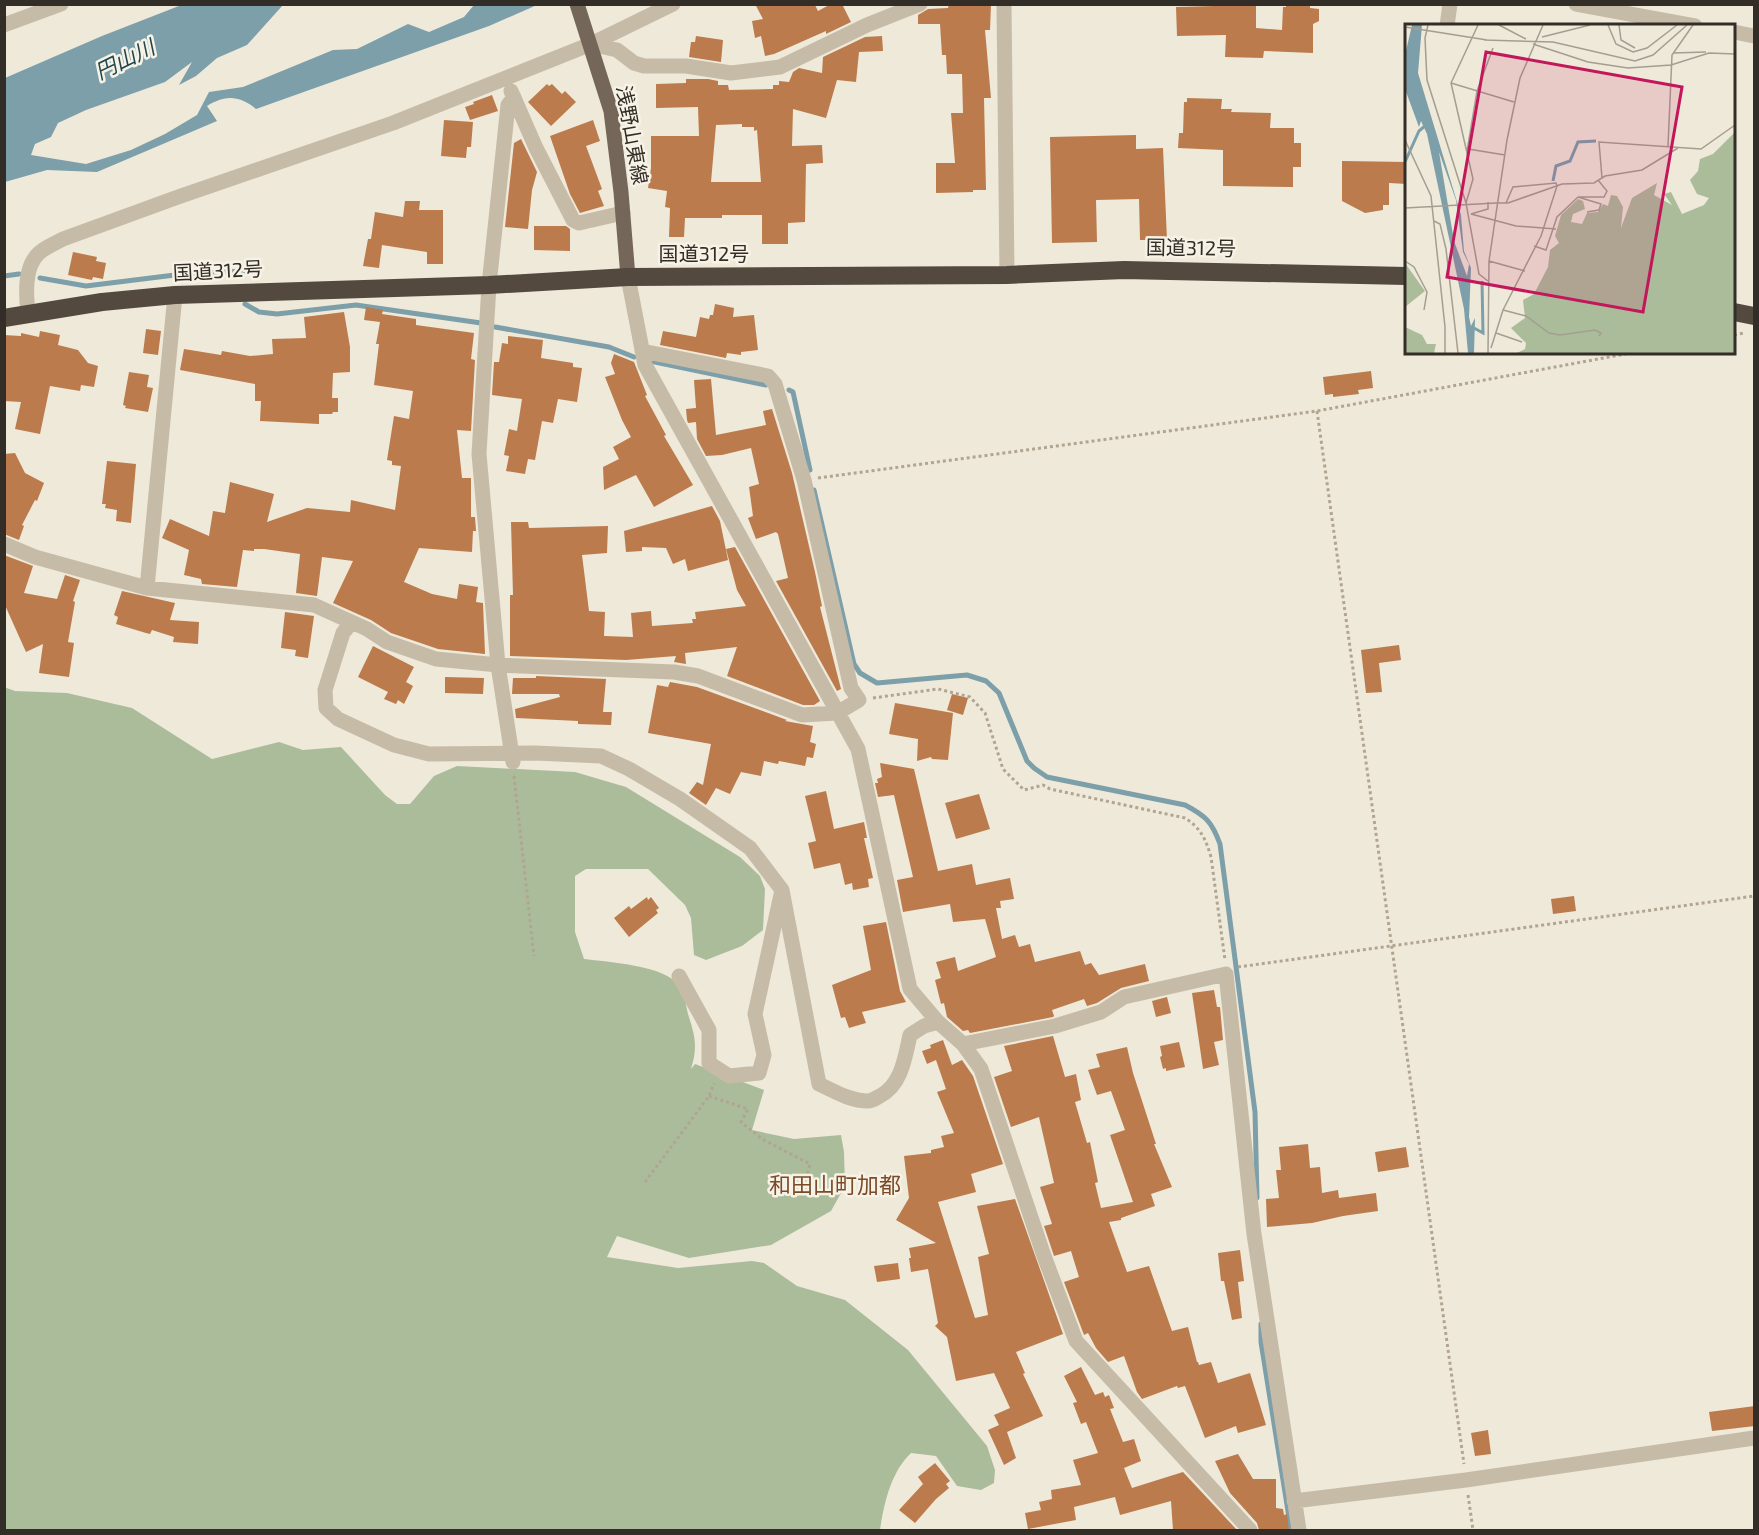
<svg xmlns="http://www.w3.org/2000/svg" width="1759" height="1535" viewBox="0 0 1759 1535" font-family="'Exo 2','Noto Sans JP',sans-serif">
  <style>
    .green { fill: #abbc9b }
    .water { fill: #7c9fa9 }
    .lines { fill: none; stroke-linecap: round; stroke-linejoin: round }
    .stream { stroke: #7c9fa9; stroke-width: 5 }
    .building { fill: #bb7b4c; fill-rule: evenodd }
    .path { stroke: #b1a592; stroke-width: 3; stroke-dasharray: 3 3; stroke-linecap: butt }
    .minor { stroke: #c6bba7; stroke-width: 15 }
    .major { stroke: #746759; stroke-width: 15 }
    .highway { stroke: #53493f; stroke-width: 18 }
    .labels { text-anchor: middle; stroke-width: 5; stroke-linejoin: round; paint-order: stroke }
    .street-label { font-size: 20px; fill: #332d27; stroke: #f7f2e6 }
    .water-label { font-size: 21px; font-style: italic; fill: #204550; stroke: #f7f2e6 }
    .quarter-label { font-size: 22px; fill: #7b4a27; stroke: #f7f2e6 }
    .inset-river { fill: none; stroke: #7c9fa9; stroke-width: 3 }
    .inset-road { fill: none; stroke: #a49e92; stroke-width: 1.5 }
    .view { fill: #c2185b; fill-opacity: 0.15; stroke: #c2185b; stroke-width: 3 }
    .inset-edge { fill: none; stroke: #332d27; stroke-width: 3 }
  </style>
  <rect width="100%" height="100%" fill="#efe9da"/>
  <path class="green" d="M4,687L15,691L67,693L132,708L212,759L279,742L303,750L341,747L385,795L397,804H410L434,776L457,766L575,772L626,787L740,857L760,876L765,889L763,930L742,946L706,960L694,955L691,918L685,905L648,869H586L575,876V932L584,959C607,962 667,965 680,987C685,994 686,1006 688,1014C695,1036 698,1046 691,1069L695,1064L764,1090L752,1130L794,1139L841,1135L844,1152L845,1186L831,1211L771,1245L689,1258L617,1236L607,1257L678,1268L752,1261L764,1263L797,1286L845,1300L908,1350L987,1446L995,1470L994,1483L981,1490L957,1486L936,1456L911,1453C891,1472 884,1503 880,1530H5Z"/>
  <path class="water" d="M184,4L283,5L247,45L217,58L196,76L179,85L192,62L165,82L86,110L58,123L51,137L35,144L31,155L86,164L131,150L165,134L197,115L209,92L243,87L333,50L357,49L408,24L429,32L464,17L474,5H537L489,26L256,109C239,95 225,95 207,106L217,121L97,172L47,170L5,182V78L102,36Z"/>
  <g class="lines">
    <path class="stream" d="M4,276L19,274
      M40,278L86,286L183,274L245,271
      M245,304L259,312L277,314L356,305L481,323
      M495,327L609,347L634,357
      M650,361L766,385
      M789,390L793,392L810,470
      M814,490L854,664L860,673L877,683L967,675L986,681L999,693L1027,761L1034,768L1047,777L1185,805C1206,816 1212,822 1220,844L1255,1112L1257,1198
      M1261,1324V1342L1291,1530"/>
  </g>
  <path class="building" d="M755,4L815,5L818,11L831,4H842L851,22L826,34V31L774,54L765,56L761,36L755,38L752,21L763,19Z
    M949,4H991L990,30H985L991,98H984L986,190H973V192L936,193V163H955L951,113H963L962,74H947L946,55H942L940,24H918V15L928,9L948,8Z
    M1215,4H1256V28L1282,30L1283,7H1286V4H1310V8L1319,9V21L1313,24V53L1264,51L1263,58L1225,57L1226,35L1177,36L1176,7L1215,6Z
    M696,36L723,40L721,62L689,57L691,42H695Z
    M882,36L883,51L859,52L856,82L837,80L826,118L793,109L792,146L822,145L823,163L806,164L805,222L788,223V244H762V215H722V218H685L684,237H669L670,208L665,207L667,191L648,188L651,168V136H699L698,107L656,108V84L686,83V79H708L718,81V85H728L729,90L773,89V85H779V81L789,82L793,72L799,68L822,73L823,57L865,37ZM742,124V127H754V131L757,130L761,182H711L716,125Z
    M547,84L549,86L552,84L562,94L565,91L576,102L551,126L528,102Z
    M492,95L498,111L470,120L465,107L474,104L473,102Z
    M1187,98L1222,99L1221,109H1232L1231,112L1271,113L1270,128H1294V143H1301V167H1293V187L1223,186V150L1178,148L1179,133H1183L1184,102H1187Z
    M444,120L473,122L471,147H467L466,158L441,156Z
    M593,120L600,141L586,146L602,189L598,191L604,206L580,213L570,194L550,136Z
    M1136,135V149L1163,148L1167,240H1140L1139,199L1096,200L1097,242L1052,243L1050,137Z
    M521,139L537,172L532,190L528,229L505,227L514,143Z
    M1342,161L1407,162V184L1389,183V205H1383V210L1365,213L1342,201Z
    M405,201H420L419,210H443V264H427V252L382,245L379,268L363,266L368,239H371L375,212L403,217Z
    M534,226H566L570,229V251L534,250Z
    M73,252L97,257L96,261L106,263L103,279L93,277L92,280L68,275Z
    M715,304L734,308L733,317L754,315L758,350L741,352V355L727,353L726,358L660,345L663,331L696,337L700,317L709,319L710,315H713Z
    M366,307L383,310L382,314L416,319V325L474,333L471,359L475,360L471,431L457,430L462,478H471V517H475L476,531H473L472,552L419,548L404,582L432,594L457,599L459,584L478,587L476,602L483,603L485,654L438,649L391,633L371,620L333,603L353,561L322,557L317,596L296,593L300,554L264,549H254V551L243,550L237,587L202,584L201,579L184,575L189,550L162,538L170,519L209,536L213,511L225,513L230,482L274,494L267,522L307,508L350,512L351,500L395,510L401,466L392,465V461L387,460L394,416L409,419L413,391L374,385L379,344H376L380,322L364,320Z
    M344,312L350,347V372L333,373L332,398H338V412H333L332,414H319V424L260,421L261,401H255V384L180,370L184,349L221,355L222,351L250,356L273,354L272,339L306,338L304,317Z
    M146,329L161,331L158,355L143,353Z
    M40,331L60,335L58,345L78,350L88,363L98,366L94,387L81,385L80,391L50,386L40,434L15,429L21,402L4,401V335L21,336V333L39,337Z
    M508,336L543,340L541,358L573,363V367L582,368L577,402L558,399L553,423L542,421L535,460L528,459L525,474L506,471L509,456L504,455L509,429L517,431L522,399L492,395L494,362H499L502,343L508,344Z
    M614,354L634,362L647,395L645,396L666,435L664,436L693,485L654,507L636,475L604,490L603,467L619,459L613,447L631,437L622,420L605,377L615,374L611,363Z
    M1371,371L1373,388L1358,390L1359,394L1333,397V394L1325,395L1323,377Z
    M129,372L149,375L147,387L153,388L148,412L125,408L126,406L123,405Z
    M711,379L716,435L766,425L763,411L772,409L792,473L815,572L822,606L820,607L841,689L837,691L776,581L788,578L778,534L776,532L756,539L748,518L753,516L749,487L759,484L751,448L722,455L706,456L697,439L696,422L688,423L687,420L686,409L696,408L694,380Z
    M15,453L25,473L44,483L37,501L35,500L22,525L24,526L19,540L4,534V454Z
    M107,461L136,464L131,523L116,521L117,510L105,508L106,504H102Z
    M712,506L720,521L728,560L688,571L685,559L673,564L666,548L642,547V551L626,552L624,531Z
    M511,522H528L529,528L608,526L607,553L582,555L589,611L605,612L604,636L633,637L631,613L651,611L652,626L693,623L692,619H696L695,612L746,606L737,590L726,549L735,547L820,701L814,705H803L727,676L737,647L685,653L686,664L674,662L676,656L626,660L510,656V595H513Z
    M4,555L33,566L24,593L57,599L65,575L80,580L73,601L75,602L68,642L74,643L69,677L39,673L43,644L26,652L4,603Z
    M122,591L175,603L170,620L199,622L198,644L173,642L174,637L152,630L150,634L146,633L116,624L118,617L114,615Z
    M285,612L314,616L308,658L295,656L296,650L281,648Z
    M1399,645L1401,660L1379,663L1382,692L1366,693L1361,650Z
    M373,646L414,667L406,682L413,686L404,704L398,700L396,704L384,699L388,692L358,677Z
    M536,676L606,679L603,712H612L611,725L578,724V721L516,718L515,709L560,697L559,694H512L513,678H536Z
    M445,677L484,678L483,694L445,693Z
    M670,682L697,687L787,720L785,721L813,726L810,742L816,744L813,758L807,757L805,766L779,761L778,764L764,761L761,776L741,772L730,794L716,788L706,805L689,793L697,782L703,785L711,744L648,733L657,685L668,687Z
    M952,694L968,698L963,715L947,710Z
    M895,703L953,713L948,760L932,759L931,757L917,761L918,739L889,734Z
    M880,763L914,769L938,871L972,864L976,885L1010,878L1014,899L1000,901L1001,908H996L1002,939L1015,935L1019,947L1030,944L1035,962L1080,951L1085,965L1091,963L1099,975L1145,964L1149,981L1121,988L1097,1003L1087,1006L1084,999L1052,1010L1054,1016L1053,1017L970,1033L968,1030L963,1031L947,1017L944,1003L941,1004L935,980L941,978L936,962L955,957L958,971L996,957L985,919L953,922L950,904L903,912L897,880L913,877L894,795L878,797L875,783H878L877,779L882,777Z
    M826,791L834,829L864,822L867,838H864L873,878L868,879L869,887L853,890L852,883L845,885L840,863L814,869L808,843L816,841L805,796Z
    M979,794L990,829L956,839L945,803Z
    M1574,896L1576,911L1553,914L1551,899Z
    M647,897L648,900L651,897L659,908L656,910L658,913L629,937L614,918L629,906L631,909Z
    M886,922L900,991L906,1002L862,1012L866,1023L849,1028L845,1017L841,1018L832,985L871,970L863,926Z
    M1214,990L1217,1007H1220L1223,1040L1214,1042L1219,1065L1203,1069L1192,993Z
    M1167,997L1171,1013L1156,1017L1152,1001Z
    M1053,1036L1065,1077L1076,1074L1081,1100L1075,1102L1087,1143L1090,1142L1098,1182L1095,1183L1101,1208L1133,1202L1110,1135L1125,1130L1111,1091L1097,1095L1088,1070L1100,1067L1096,1054L1127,1047L1133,1073L1156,1144H1154L1172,1187L1151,1194L1155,1206L1121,1218V1220L1109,1222L1127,1272L1149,1266L1172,1331L1188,1327L1197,1362H1198L1199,1365L1211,1362L1218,1383L1250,1373L1266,1425L1238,1433L1236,1426L1205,1438L1185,1386L1178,1388L1177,1386L1142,1399L1137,1392L1124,1356L1108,1362L1096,1348L1088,1333L1084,1335L1064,1282L1079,1277L1071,1251L1054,1256L1044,1226L1052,1224L1040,1187L1054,1183L1039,1117L1011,1127L994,1077L1012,1071L1004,1046Z
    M943,1040L952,1065L962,1060L973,1076L1003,1164L971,1174L976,1192L938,1202L975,1318L988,1315L978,1257L989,1254L977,1206L1015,1199L1063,1334L1016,1352L1025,1373L1023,1374L1043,1416L1007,1432L1016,1458L1004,1465L988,1430L999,1425L994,1415L1010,1408L994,1373L956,1381L947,1337L935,1326L938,1323L928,1269L911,1272L909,1258H911L909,1248L936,1243L896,1220L909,1198L904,1156L931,1153V1150L944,1147L941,1136L954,1133L937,1092L946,1089L936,1060L927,1064L922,1051L931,1048L930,1045Z
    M1179,1042L1185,1067L1166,1071V1068L1163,1069L1160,1057L1162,1056L1160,1046Z
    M1308,1144L1310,1168L1320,1167L1322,1193L1338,1190L1339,1198L1376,1193L1378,1211L1343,1216L1312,1223L1267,1227L1266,1199L1279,1198L1276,1170H1281L1279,1147Z
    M1406,1147L1409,1167L1378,1172L1375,1152Z
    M1240,1250L1244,1281L1238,1282L1242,1318L1232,1320L1224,1281H1221L1218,1253Z
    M898,1263L900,1279L877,1282L874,1266Z
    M1081,1367L1095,1395L1103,1392L1105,1397L1109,1395L1114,1408L1110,1409L1123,1442L1134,1439L1141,1461L1124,1468L1132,1488L1183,1472L1237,1530H1173L1171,1501L1120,1515L1115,1497L1074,1507L1076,1520L1028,1529L1025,1513L1041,1510L1039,1502L1052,1499L1051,1490L1081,1485L1073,1460L1098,1453L1086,1422L1081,1424L1073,1403L1077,1402L1064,1376Z
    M1755,1406V1426L1712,1431L1709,1412Z
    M1488,1430L1491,1454L1475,1456L1471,1433Z
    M1238,1454L1253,1479H1276V1508L1283,1509L1284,1515L1287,1514L1289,1530H1259L1257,1523L1230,1493L1215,1461Z
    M935,1463L950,1481L946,1484L949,1488L936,1499L915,1523L899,1510L923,1484L918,1477Z"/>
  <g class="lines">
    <path class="path" d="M1734,335L1744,333
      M1317,411L1464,1464
      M818,478L1317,411L1636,352
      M873,698L938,689L970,697L985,713L1003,769L1024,790L1043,785L1050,789L1185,818C1201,828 1206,840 1211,857L1225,960
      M514,776L534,956
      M1238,967L1754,896
      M709,1096L748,1109L741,1122L762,1139L810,1164L801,1196
      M645,1182L709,1096L714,1083
      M1468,1495L1473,1530"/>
    <path class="minor" d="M1004,4L1007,275
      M1576,4L1695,26
      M4,25L61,4
      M1447,26L1450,4
      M1734,32L1754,36
      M591,44L617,50L634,63L644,66H686L731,73L780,67L867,25L920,4
      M511,91L536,148L573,220L579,223L623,213
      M628,277L645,365L858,749L910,989L938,1022L963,1044L981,1069L1044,1256L1076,1341L1250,1530
      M28,313C26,295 24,268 38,254C45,247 54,244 63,239L178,197L393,123L591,44L673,4
      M4,544L35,557L147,588L314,605L367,629L387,642L436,659L498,665L674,672L698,676L802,715L837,713L859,700L851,688L804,480L775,384L768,376L642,351
      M147,588L175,295
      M351,623L343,633L325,690L326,708L338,719L394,745L429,754L535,753L601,756L629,769L680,799L750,848L782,890
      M513,762L498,665L479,454L489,285L508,105L514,97
      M679,976L709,1030V1063L729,1076L759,1073L764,1055L755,1014L782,890L819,1084C834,1091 850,1101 868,1101C872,1101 876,1098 880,1096C902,1084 905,1057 910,1035L924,1026L938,1022
      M963,1044L1055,1026L1101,1012L1124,997L1226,974L1254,1234L1299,1530
      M1294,1501L1466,1480L1754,1438"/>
    <path class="major" d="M577,4L611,111L621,192L628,277"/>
    <path class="highway" d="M1734,312L1754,316
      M4,318L102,302L175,295L489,285L628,277L1007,275L1124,270L1406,276"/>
  </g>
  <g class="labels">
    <g class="street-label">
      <text transform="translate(632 135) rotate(80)" y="7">浅野山東線</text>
      <text transform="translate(1191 248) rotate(1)" y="7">国道312号</text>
      <text x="704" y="261">国道312号</text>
      <text transform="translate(218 271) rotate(-3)" y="7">国道312号</text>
    </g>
    <g class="water-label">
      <text transform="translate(125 60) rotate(-26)" y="7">円山川</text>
    </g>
    <g class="quarter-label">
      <text x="835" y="1193">和田山町加都</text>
    </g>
  </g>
  <g transform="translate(1405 24)">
    <rect width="330" height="330" fill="#efe9da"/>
    <path d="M330,108V329H112L120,325L121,319L106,304L120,294L118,276L129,270L143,243L145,226L154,219L150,212L156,191L173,175L178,177L180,185L168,190L166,198L177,200L182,189L193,188L198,180L203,182L206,171L212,172L218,183L216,204L227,174L252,159L249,171L267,181L259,170L266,168L277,190L299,181L304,174L292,170L285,156L293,147L295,135L308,130ZM0,239L20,267L0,283ZM0,303L17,311L22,320H31L29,329H0Z" fill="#abbc9b"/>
    <path d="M7,1H17L13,49L56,191L59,227L66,244L64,293L66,302L70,294L69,329H63L59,285L22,110L16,97L14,103L0,65V31ZM34,128L51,176L58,228L64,240L62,252L49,217Z" fill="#7c9fa9" fill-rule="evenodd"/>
    <path class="inset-river" d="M0,138L14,107L21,101M148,157L151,142L165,137L173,118L191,117M69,304L78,309L77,257"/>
    <path class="inset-road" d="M23,1L20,14L22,56L61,179L74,250L83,257M94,1L121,15M203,1L211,20L228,28L242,24L272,1M214,1L216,16L230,24M0,3L82,16M137,13L185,1M79,16L148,18L230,37L248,31L282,1M128,20L183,38L223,44L266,41L304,29L330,30M268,29L301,28M46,59L109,78M0,116L26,172L40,303V329M263,122L267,31L288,1M63,125L100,131M62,127L72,67L88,24M197,154L194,118L296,125L330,101M61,179L68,155L46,59L73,1M91,179H103L157,160L189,159L200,152L237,146L273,124M0,184L91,179M182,188L194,186L196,180L173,173H199L202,167L193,156M66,190L111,202L151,205M66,190L83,185V178M29,197L35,200L41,225L53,329M129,222L141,226L152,193L173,173M0,237L9,243L22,268L19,286M84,237L120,247M98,286L121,292L144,309L155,311L190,306L196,309L194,312M91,309L117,318M86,324L98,286L136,212L152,162L151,159L108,163L101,179M83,329L84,237L102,116L115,54L138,1"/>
    <path class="view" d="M81,28L277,63L238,288L42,253Z"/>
    <rect width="330" height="330" class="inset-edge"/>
  </g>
  <rect width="1759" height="1535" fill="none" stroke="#332d27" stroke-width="12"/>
</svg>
